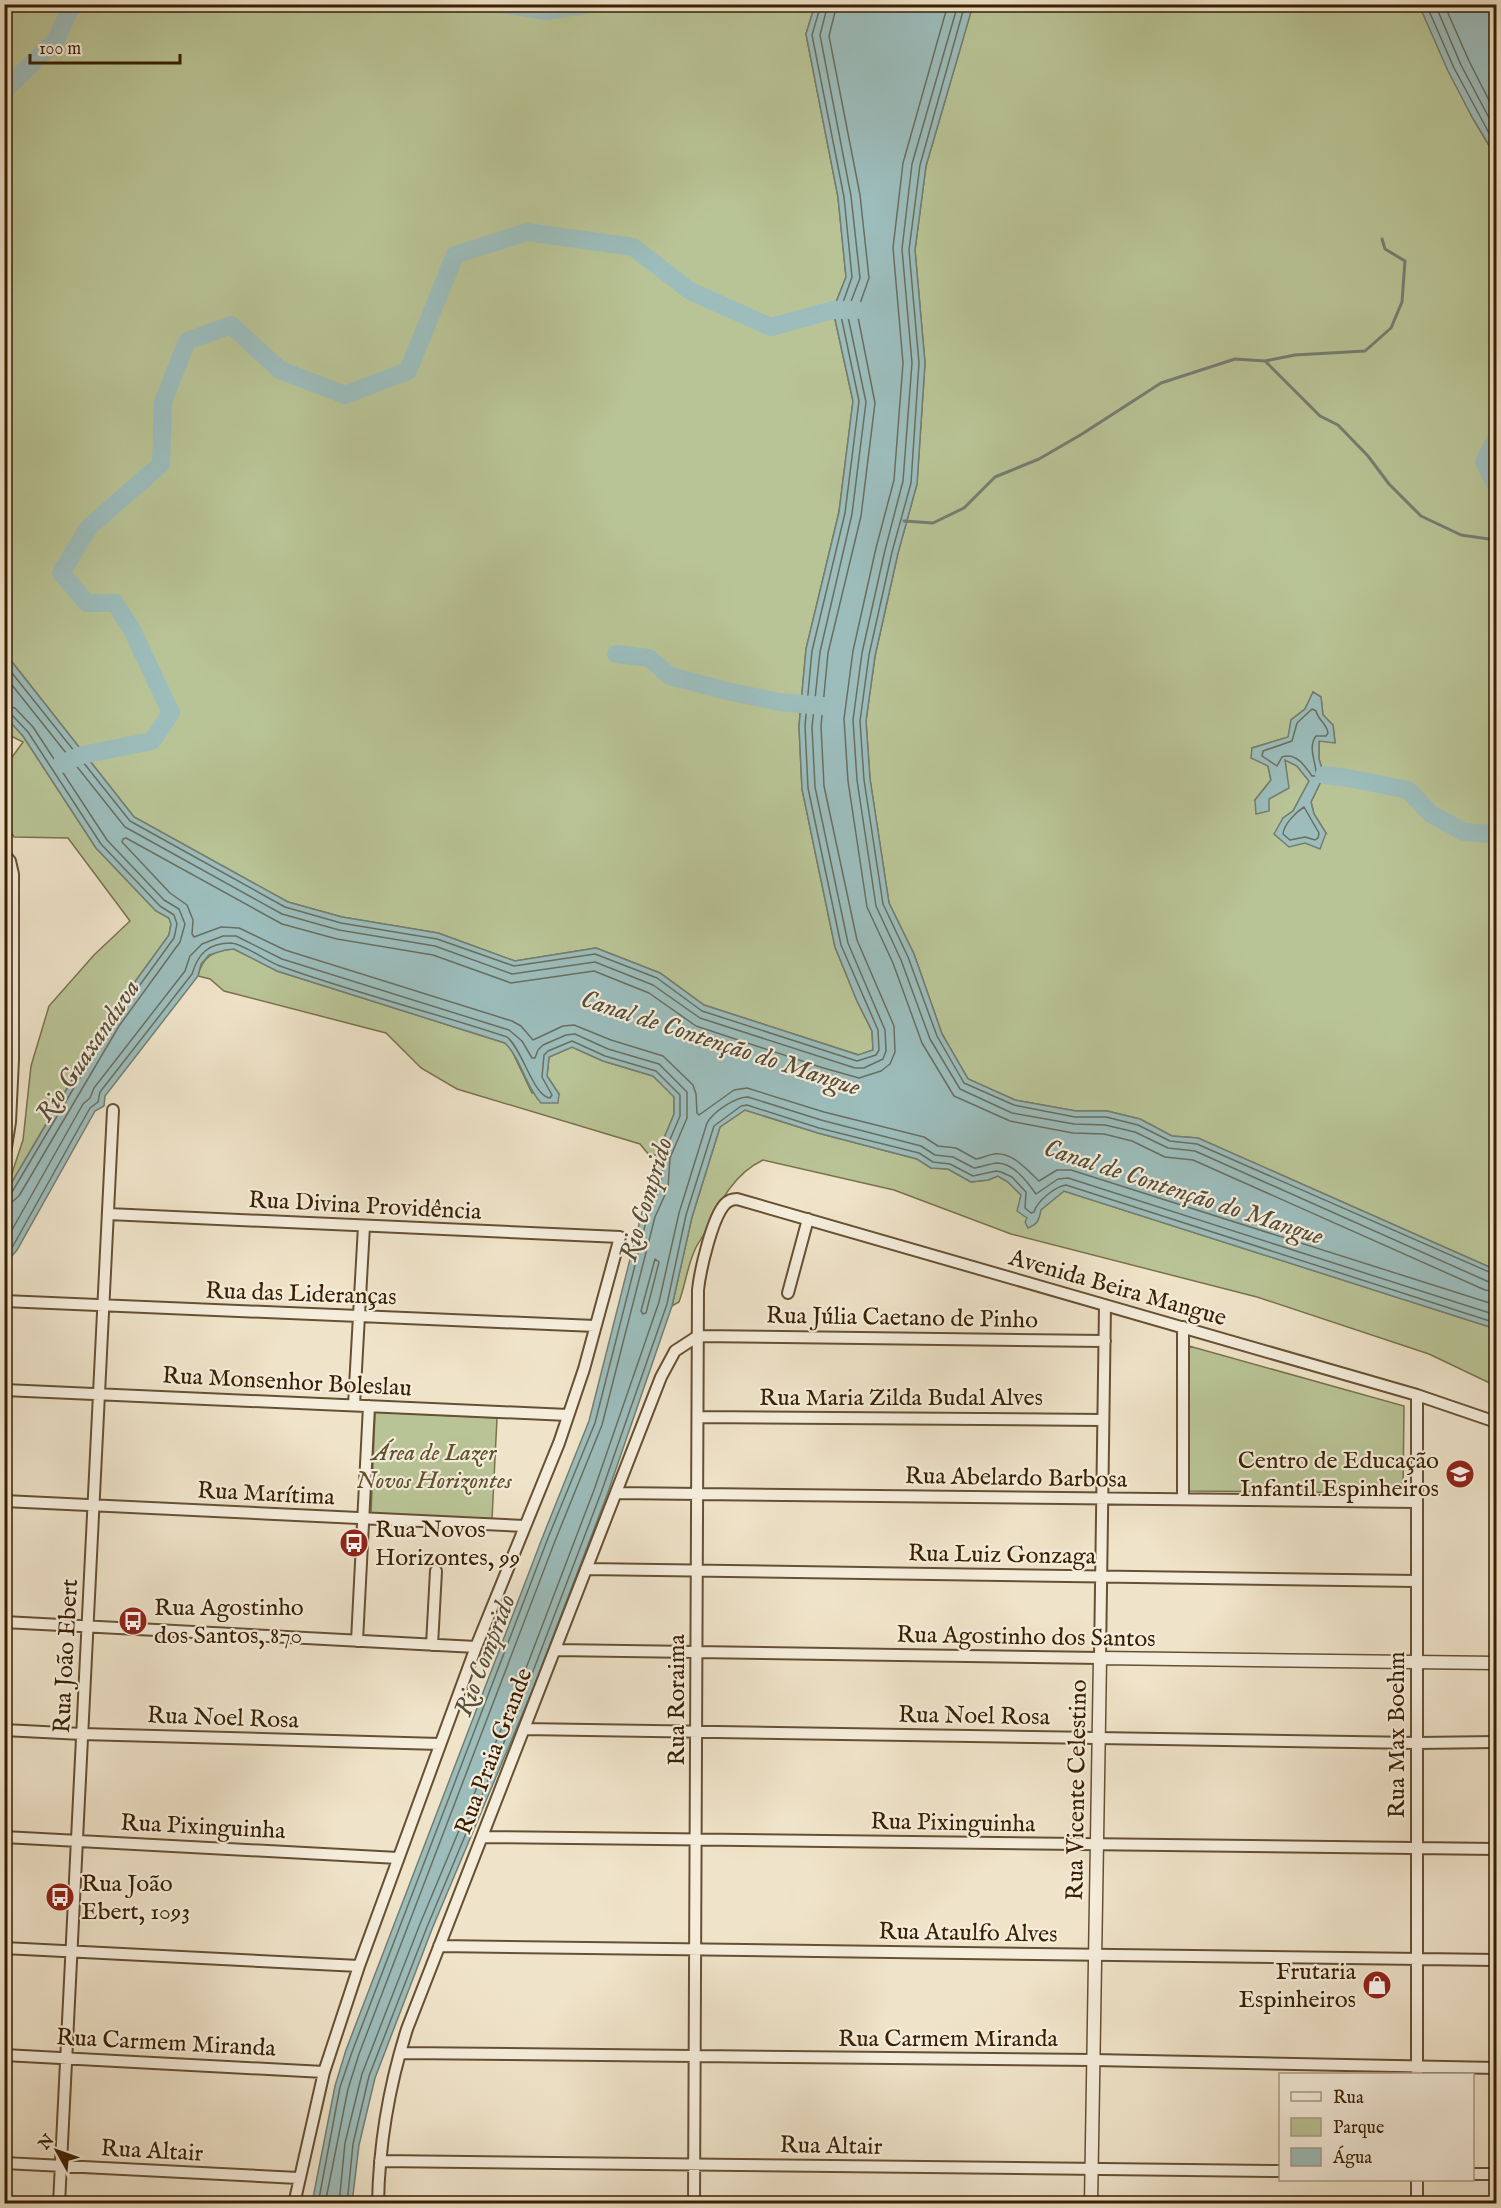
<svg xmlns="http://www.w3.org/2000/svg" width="1501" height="2208" viewBox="0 0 1501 2208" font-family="'IM FELL English',serif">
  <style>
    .green { fill: #b9c496; stroke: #79724b; stroke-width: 1.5; fill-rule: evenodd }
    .water { fill: #9cbdbc; stroke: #747e71; stroke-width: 1.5 }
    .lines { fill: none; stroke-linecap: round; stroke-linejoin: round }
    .shore { stroke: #6a6e5e; stroke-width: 1.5 }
    .stream { stroke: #747e71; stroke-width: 3 }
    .river { stroke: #9cbdbc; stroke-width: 18 }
    .minor-casing { stroke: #665032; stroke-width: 14 }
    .tertiary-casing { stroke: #665032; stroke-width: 15 }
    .minor { stroke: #f5eddc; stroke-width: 10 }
    .tertiary { stroke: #f5eddc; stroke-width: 12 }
    .labels { text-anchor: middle; stroke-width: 4.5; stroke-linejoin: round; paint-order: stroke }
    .street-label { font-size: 24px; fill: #391f00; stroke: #f5eddc }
    .park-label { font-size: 24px; font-style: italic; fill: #5f512d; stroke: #f5eddc }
    .poi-label { font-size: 24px; fill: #391f00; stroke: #f5eddc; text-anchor: start }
    .water-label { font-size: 26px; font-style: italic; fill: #574e38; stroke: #f5eddc }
  </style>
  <rect width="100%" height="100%" fill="#efe3c9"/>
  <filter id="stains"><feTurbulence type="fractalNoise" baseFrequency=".00333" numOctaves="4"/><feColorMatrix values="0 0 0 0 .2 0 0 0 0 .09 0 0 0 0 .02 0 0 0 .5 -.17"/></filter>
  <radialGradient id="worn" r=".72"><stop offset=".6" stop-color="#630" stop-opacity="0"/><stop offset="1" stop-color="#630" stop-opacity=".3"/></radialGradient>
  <path class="green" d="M973,4L1419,5L1472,117L1496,157V1270L1198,1138L1172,1136L1140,1119L1107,1111H1076L1015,1100L968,1079L942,1034L914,954L889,903L870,779L866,721L875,656L898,553L917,484L925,363L915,250L926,166ZM1313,692L1321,697L1323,715L1333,725L1335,742L1319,741V759L1324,775L1311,802L1314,814L1326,833L1283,818L1293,811L1309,781L1297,766L1285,760L1288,788L1269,799L1255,800L1271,780L1268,766L1252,748L1289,737L1291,720L1305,709Z
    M5,5H815L806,34L838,197L846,277L833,310L853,401L839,512L806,649L799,726L802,789L835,947L857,1001L872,1031L873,1050L859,1055L704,1005L660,973L596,948L515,961L438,933L342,917L288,902L134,817L5,653Z
    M5,716L23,736L96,848L156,911L169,918L171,924L169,935L108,1019L5,1194L23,1140L31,1066L49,1006L94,955L130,921L68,838L14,837L5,822V767L23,742L5,733Z
    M234,949L277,971L505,1043L511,1049L532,1093L559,1094L547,1076L549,1057L572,1047L603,1061L653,1076L674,1096V1114L657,1155H649L640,1144L457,1089L421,1068L386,1033L224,991L210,979L198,976C202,957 214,950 234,949Z
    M745,1110L818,1133L917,1159L931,1168L948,1169L971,1182L988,1180L998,1176L1008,1182L1021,1195L1018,1211L1040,1210L1064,1191L1490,1327L1496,1329V1386L1429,1354L1257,1297L1011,1234L894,1190L763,1160C733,1174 719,1204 705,1232C702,1239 696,1245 694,1252C687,1268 685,1286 679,1302L672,1306L692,1217L720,1127Z
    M1189,1346L1404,1406L1403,1493L1189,1491Z
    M375,1412L497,1418L492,1519L371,1514Z"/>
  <path class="water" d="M815,5H973L926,166L915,250L925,363L917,484L898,553L875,656L866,721L870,779L889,903L914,954L942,1034L968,1079L1015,1100L1076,1111H1107L1140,1119L1172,1136L1198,1138L1496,1270V1329L1064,1191L1041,1210C1039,1220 1038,1224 1028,1228L1025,1222L1027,1218L1017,1211L1021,1195L1008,1182L998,1176L988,1180L971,1182L948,1169L931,1168L917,1159L818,1133L745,1110L720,1127L692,1217L672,1306L607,1495L533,1689L432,1929L375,2078L359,2145L352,2203H312L335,2086L346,2050L543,1536L589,1421L642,1212L655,1184L657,1155L674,1114V1097L653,1076L603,1061L572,1047L549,1057L547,1076L559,1094L558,1103H541C525,1086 522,1060 505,1043L277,971L234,949L225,950L209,955L201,964L198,976L105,1096L104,1106L95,1111L17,1250L5,1264V1194L108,1019L169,935L171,924L169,918L156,911L96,848L23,736L5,716V653L134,817L288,902L342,917L438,933L515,961L596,948L660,973L704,1005L858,1055L873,1050L872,1031L857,1001L835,947L802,789L799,726L806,649L839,512L853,401L833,310L846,277L838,197L806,34Z
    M1419,5H1496V157L1472,117L1448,71Z
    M1313,692L1321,697L1323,715L1333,725L1335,743L1319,741V759L1324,775L1311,802L1314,814L1326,833L1320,849L1305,843L1289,847L1274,834L1283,818L1293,811L1309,781L1297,766L1285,760L1289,788L1269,799V811L1256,814L1255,800L1271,780L1268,766L1251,758L1252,748L1288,737L1291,720L1305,709Z"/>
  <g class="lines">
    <path class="shore" d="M837,4L829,36L860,195L869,278L857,312L875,403L861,516L828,653L821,726L824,786L857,940L894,1026L895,1052L890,1064L881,1071L859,1078L820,1067L696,1026L649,993L594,971L511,983L433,955L337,939L282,924L126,838L123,839L122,842L170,893L187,905L193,920L192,934L194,937L221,927L239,928L285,950L512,1021L521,1026L533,1040L563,1026L574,1025L611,1040L663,1056L693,1085L696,1094L697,1113L699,1115L734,1090L747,1088L824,1112L924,1137L938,1146L956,1148L976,1159C982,1158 988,1155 994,1154C1013,1152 1027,1170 1039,1181L1057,1170H1071L1496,1305
      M948,4L903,163L893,248L903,363L894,480L876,548L853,651L844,719L848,781L867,907L893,963L922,1043L954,1096L1010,1121L1073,1133L1104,1134L1132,1141L1165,1157L1193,1160L1485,1290L1496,1292
      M958,4L912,164L902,249L912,363L903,481L885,550L862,653L853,720L857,780L876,906L901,960L930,1039L960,1089L1012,1113L1074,1124L1105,1125L1135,1132L1168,1148L1195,1151L1489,1282L1496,1283
      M965,4L920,165L909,250L919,363L911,483L892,552L869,655L860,721L864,780L883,904L908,957L937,1036L964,1083L1014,1105L1075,1117H1106L1138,1125L1170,1141L1197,1144L1496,1275
      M1426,4L1454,68L1496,146
      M1435,4L1461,65L1496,131
      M1444,4L1469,61L1496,114
      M4,663L130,821L285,907L341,923L437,939L514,966L595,954L657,978L702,1011L857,1061L876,1055L879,1050L878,1030L841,945L808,788L805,726L812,651L845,513L859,401L840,311L852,277L844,197L812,35L821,4
      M4,675L125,827L282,914L339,930L435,946L512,974L595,962L653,985L700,1018L855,1068H864L883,1059L886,1051L885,1030L848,943L815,787L812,727L820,652L852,514L866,402L847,312L860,278L851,196L820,35L828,4
      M4,705L15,708L33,727L107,840L164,900L179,909L185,924L180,942L119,1026L19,1196L12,1202L4,1203
      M1312,709L1316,711C1318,720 1327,724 1328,733L1326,736H1316C1307,748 1317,763 1316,776H1312C1305,766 1296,752 1282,757L1277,766L1262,756L1263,751L1292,741L1297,723Z
      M4,712L11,714L28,732L101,844L160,906L174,915L177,924L174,938L113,1022L12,1192L4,1196
      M1304,807L1319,833L1318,838L1315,840L1305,837L1290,840L1283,834C1284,824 1296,812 1304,807Z
      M4,1244L83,1104L90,1098L94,1088L185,971L190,956L202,944L223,936H236L282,959L509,1030L522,1041L532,1058H535L538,1050L543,1045L566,1035L575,1034L608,1049L659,1064L687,1092V1118L670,1158L668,1188L655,1217L602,1425L555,1541L359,2054L348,2089L325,2204
      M4,1255L13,1246L90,1108L98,1102L100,1092L192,974C198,954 208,943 231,943C244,944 266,961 280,966C355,993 432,1012 507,1037C523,1050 533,1096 550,1098L552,1095L542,1077L544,1055L548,1051L572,1041L605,1056L656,1071L680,1095V1116L663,1156L661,1186L648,1214L595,1423L548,1538L352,2052L340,2087L318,2204
      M655,1259L659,1262L646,1313L643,1314L641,1311Z
      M339,2204L345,2143L362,2074L420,1924L520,1684L594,1490L659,1302L679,1213L707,1123C713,1112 735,1097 748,1097L821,1120L921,1146L935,1155L953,1157L974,1168C982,1167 991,1163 998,1163C1015,1164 1028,1183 1036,1194L1058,1179L1068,1178L1496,1315
      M347,2204L353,2144L369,2076L427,1927L527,1687L601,1493L667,1304L686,1215L714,1126L741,1106L747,1105L819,1128L919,1153L933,1162L950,1164L973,1176L996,1171L1001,1172L1012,1177L1026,1192L1025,1208L1031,1213L1034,1212C1037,1201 1056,1186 1066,1185L1496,1323"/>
    <path class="stream" d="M1382,239L1385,249L1405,261L1402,302L1391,328L1365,351L1295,355L1265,361L1320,416L1338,425L1368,456L1389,484L1421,516L1461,535L1496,540
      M904,521L933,523L964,508L995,477L1039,459L1082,434L1161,383L1235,359L1265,361"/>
    <path class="river" d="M500,4L547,11L589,4
      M4,91L56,40L72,4
      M1496,439L1484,462L1496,486
      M616,654L649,658L670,676L727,691L779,702L823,706
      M61,764L82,755L152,741L171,713L132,630L115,603H87L61,573L89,527L161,464L163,402L187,341L231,325L280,370L345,395L408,371L455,255L527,232L633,247L690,291L771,327L833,310H857
      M1324,775L1348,778L1408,790L1431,814L1464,832L1492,834L1496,830"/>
    <g class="minor-casing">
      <path id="minor" d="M4,854L10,861L13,874V1060L10,1122L4,1160
        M108,1214L620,1237L584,1369L559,1443L476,1647L359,1966L324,2072L294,2204
        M788,1293L808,1219
        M4,1301L595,1326
        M4,1390L568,1415
        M1417,1395V2074
        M354,1405L364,1226
        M698,1417L1103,1420
        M616,1493L1417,1502
        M1183,1499V1327
        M4,1501L525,1526
        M586,1569L1417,1581
        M4,1622L476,1647
        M357,1641L369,1406
        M432,1645L436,1571
        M555,1650L1100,1658L1105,1305
        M524,1729L1417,1743L1496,1742
        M4,1730L82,1734L440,1744
        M4,1837L398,1858
        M482,1837L1496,1849
        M439,1946L1496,1960
        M4,1948L359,1966
        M400,2053L1093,2060L1496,2068
        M4,2055L324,2072
        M380,2161L1280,2171
        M4,2163L298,2178
        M1472,2174H1496
        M1417,2180V2204
        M59,2204L113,1110
        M378,2204C379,2143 389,2086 407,2029L661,1377L675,1351L698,1336L1105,1341
        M694,2204L698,1290C700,1271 712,1218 725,1204C729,1200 732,1199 737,1199L1417,1395L1496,1422"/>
    </g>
    <g class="tertiary-casing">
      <path id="tertiary" d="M1091,2204L1100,1658L1496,1663"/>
    </g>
    <use href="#minor" class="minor"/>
    <use href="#tertiary" class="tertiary"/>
  </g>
  <defs>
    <g id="school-disc" transform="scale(1.5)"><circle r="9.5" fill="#8f2418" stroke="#f5eddc"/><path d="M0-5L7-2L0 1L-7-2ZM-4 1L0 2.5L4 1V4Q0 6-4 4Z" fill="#fff"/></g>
    <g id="bus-disc" transform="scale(1.5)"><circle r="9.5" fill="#8f2418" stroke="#f5eddc"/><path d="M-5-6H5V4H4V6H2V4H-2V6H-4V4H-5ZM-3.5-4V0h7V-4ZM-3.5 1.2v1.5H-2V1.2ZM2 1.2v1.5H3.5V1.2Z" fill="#fff"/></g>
    <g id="shop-disc" transform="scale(1.5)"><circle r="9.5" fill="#8f2418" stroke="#f5eddc"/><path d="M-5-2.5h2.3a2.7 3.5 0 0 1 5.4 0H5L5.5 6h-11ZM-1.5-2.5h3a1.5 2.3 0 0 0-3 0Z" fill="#fff"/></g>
  </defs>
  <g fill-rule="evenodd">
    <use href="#school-disc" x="1460" y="1474"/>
    <use href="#bus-disc" x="354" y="1543"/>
    <use href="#bus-disc" x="133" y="1621"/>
    <use href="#bus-disc" x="60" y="1897"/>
    <use href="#shop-disc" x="1377" y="1985"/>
  </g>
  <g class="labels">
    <g class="street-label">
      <text transform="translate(365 1205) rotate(3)" y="8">Rua Divina Providência</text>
      <text transform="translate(1118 1287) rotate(16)" y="8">Avenida Beira Mangue</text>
      <text transform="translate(301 1293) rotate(2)" y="8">Rua das Lideranças</text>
      <text transform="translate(902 1317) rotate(1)" y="8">Rua Júlia Caetano de Pinho</text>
      <text transform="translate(287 1381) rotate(3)" y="8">Rua Monsenhor Boleslau</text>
      <text x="901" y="1405">Rua Maria Zilda Budal Alves</text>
      <text transform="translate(1016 1477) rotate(1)" y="8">Rua Abelardo Barbosa</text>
      <text transform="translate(266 1493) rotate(3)" y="8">Rua Marítima</text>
      <text transform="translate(1002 1554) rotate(1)" y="8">Rua Luiz Gonzaga</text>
      <text transform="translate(1026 1636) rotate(1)" y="8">Rua Agostinho dos Santos</text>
      <text transform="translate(65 1656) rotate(-87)" y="8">Rua João Ebert</text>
      <text transform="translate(676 1700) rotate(-90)" y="8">Rua Roraima</text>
      <text transform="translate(974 1715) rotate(1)" y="8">Rua Noel Rosa</text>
      <text transform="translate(223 1717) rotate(2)" y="8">Rua Noel Rosa</text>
      <text transform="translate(1396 1735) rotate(-90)" y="8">Rua Max Boehm</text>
      <text transform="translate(493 1751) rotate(-69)" y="8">Rua Praia Grande</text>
      <text transform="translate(1076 1790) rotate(-89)" y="8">Rua Vicente Celestino</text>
      <text transform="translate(953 1822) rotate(1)" y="8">Rua Pixinguinha</text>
      <text transform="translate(203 1826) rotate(3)" y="8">Rua Pixinguinha</text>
      <text transform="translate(968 1932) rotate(1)" y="8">Rua Ataulfo Alves</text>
      <text x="948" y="2046">Rua Carmem Miranda</text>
      <text transform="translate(166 2042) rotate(3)" y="8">Rua Carmem Miranda</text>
      <text transform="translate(831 2145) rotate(1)" y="8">Rua Altair</text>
      <text transform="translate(152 2150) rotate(3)" y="8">Rua Altair</text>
    </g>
    <g class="park-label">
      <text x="434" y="1460">Área de Lazer<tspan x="434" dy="28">Novos Horizontes</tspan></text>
    </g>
    <g class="poi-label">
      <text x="1439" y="1468" text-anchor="end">Centro de Educação<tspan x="1439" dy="28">Infantil Espinheiros</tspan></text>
      <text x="375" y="1537">Rua Novos<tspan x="375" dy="28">Horizontes, 99</tspan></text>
      <text x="154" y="1615">Rua Agostinho<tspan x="154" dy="28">dos Santos, 870</tspan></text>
      <text x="81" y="1891">Rua João<tspan x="81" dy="28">Ebert, 1093</tspan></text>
      <text x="1356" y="1979" text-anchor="end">Frutaria<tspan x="1356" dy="28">Espinheiros</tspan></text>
    </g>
    <g class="water-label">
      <text transform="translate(721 1042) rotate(18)" y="9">Canal de Contenção do Mangue</text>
      <text transform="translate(87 1050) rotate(-56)" y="9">Rio Guaxanduva</text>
      <text transform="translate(1184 1191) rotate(18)" y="9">Canal de Contenção do Mangue</text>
      <text transform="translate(645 1199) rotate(-73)" y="9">Rio Comprido</text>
      <text transform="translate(484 1655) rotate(-69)" y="9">Rio Comprido</text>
    </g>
  </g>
  <rect width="1501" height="2208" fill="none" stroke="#efe3c9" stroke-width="24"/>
  <rect x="6" y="6" width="1489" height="2196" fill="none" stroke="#391f00" stroke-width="3"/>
  <rect x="12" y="12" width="1477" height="2184" fill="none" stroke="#391f00" stroke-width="1.5"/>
  <rect x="1279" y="2073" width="195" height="108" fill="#f5eddc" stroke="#aa9b84" stroke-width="1.5"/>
  <rect x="1291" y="2092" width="30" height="9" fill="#f5eddc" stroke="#aa9b84" stroke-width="1.5"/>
  <text x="1333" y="2103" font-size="18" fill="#391f00">Rua</text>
  <rect x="1291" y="2118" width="30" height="18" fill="#b9c496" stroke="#aa9b84" stroke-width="1.5"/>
  <text x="1333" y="2133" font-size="18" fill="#391f00">Parque</text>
  <rect x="1291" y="2148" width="30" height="18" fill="#9cbdbc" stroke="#aa9b84" stroke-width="1.5"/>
  <text x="1333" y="2163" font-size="18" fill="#391f00">Água</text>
  <g transform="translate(57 2151) rotate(310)" stroke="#f5eddc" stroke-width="4.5" paint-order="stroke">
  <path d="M0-4.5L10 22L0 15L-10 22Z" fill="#391f00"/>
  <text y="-9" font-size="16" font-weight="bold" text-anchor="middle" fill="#391f00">N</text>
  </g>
  <path d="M30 54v9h150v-9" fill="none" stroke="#391f00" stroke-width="3"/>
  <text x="39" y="54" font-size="18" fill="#391f00" stroke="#f5eddc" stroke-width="4.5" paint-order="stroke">100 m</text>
  <rect width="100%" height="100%" filter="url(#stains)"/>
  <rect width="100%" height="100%" fill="url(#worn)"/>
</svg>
